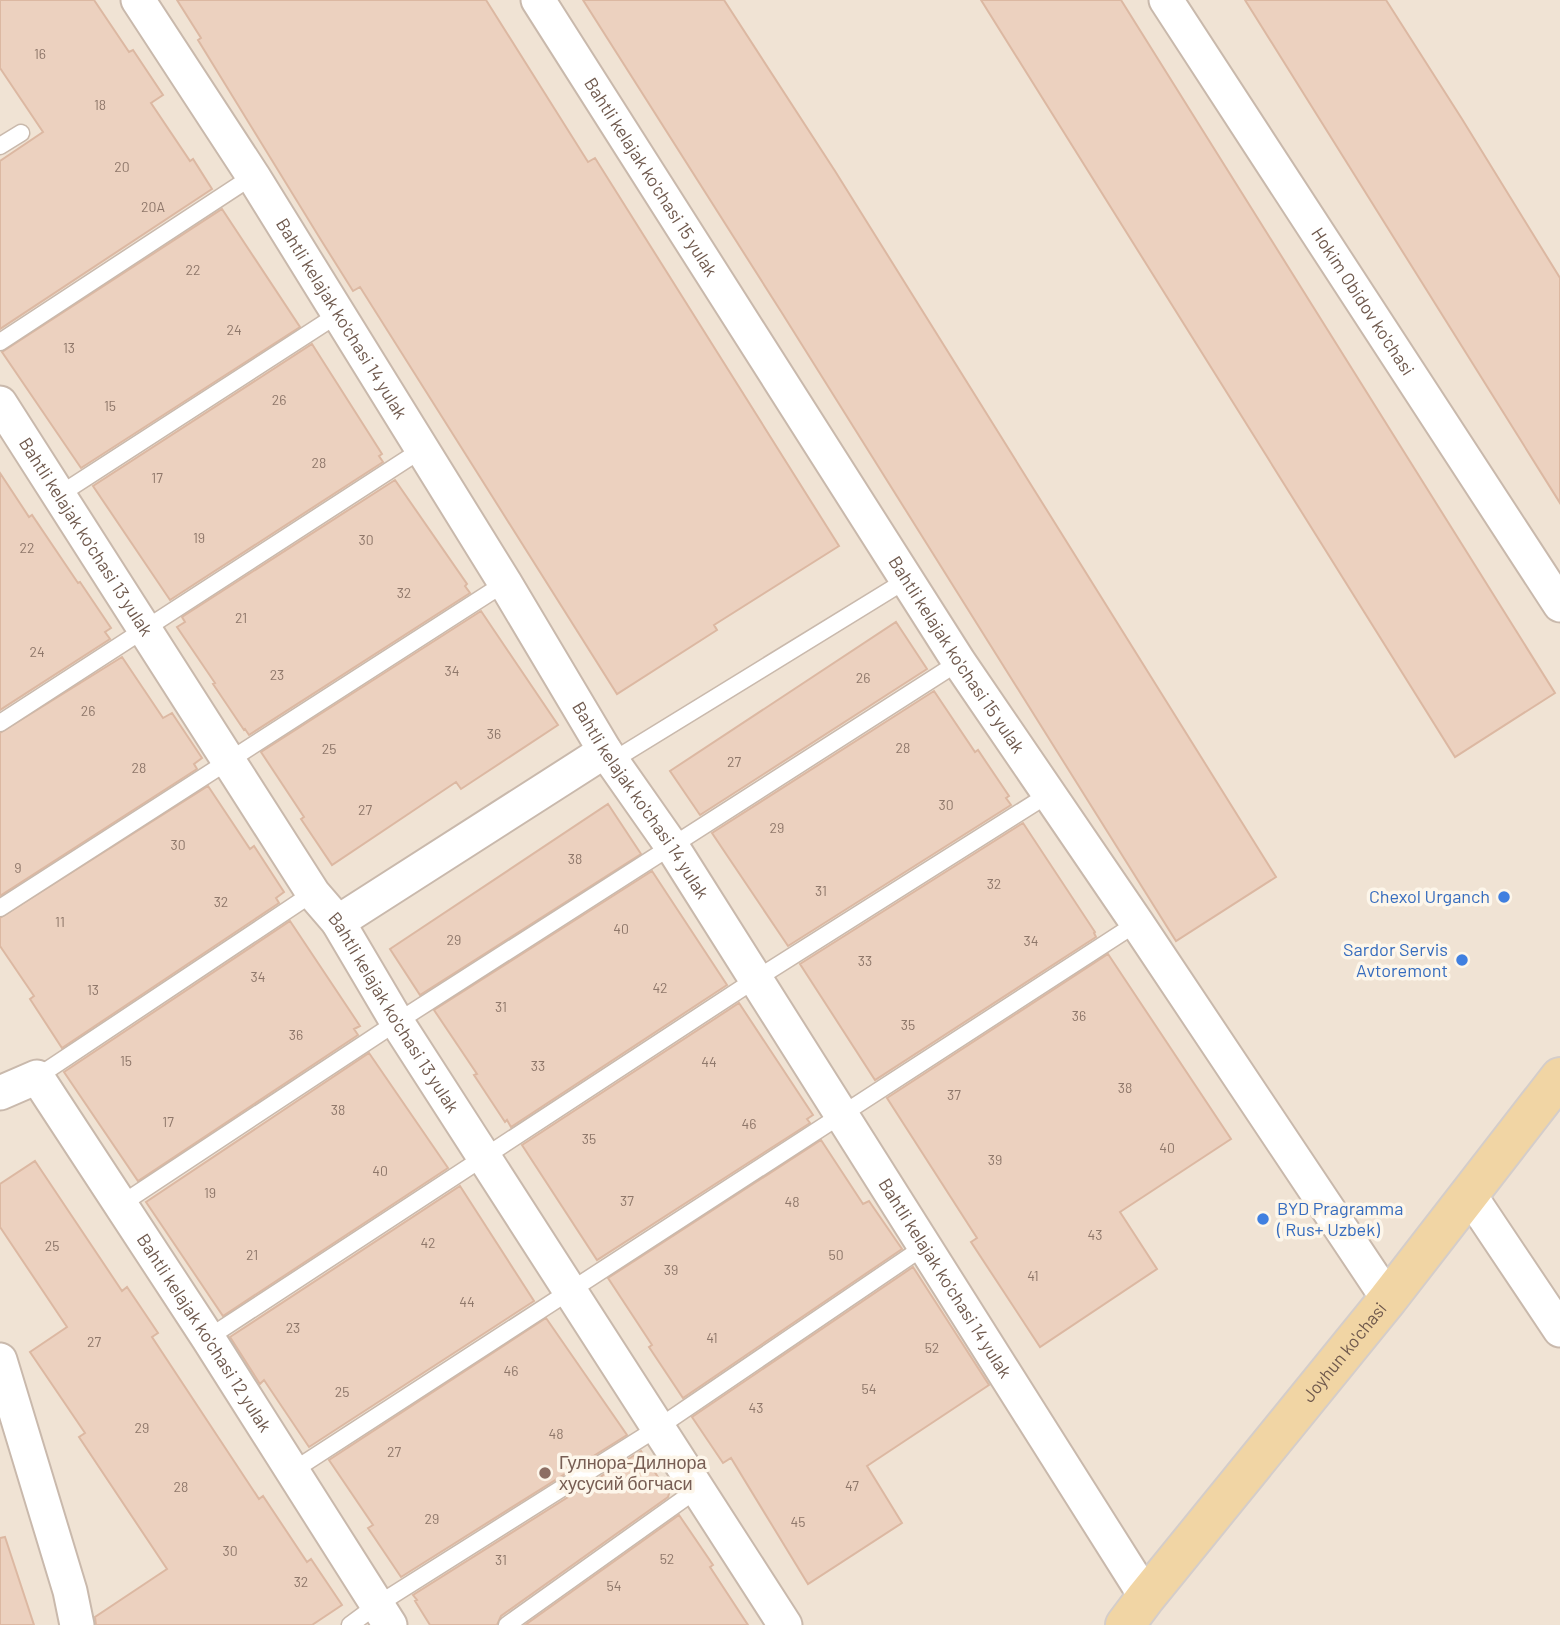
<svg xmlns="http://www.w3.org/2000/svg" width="1560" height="1625" viewBox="0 0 1560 1625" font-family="Barlow,sans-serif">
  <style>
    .residential { fill: #f0e3d4 }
    .building { fill: #ecd1bf; stroke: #dcb8a2; stroke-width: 2 }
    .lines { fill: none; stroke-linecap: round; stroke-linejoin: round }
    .service-casing { stroke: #c9b9ac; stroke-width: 19 }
    .minor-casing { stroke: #c9b9ac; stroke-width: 37 }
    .primary-casing { stroke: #d4cdca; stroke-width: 42 }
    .service { stroke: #fff; stroke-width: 16 }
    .minor { stroke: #fff; stroke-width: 33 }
    .primary { stroke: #f1d5a4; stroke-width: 38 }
    .shop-dot { fill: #3f7fe0; stroke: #fdf6ea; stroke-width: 2.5 }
    .education-dot { fill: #8d6e63; stroke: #fdf6ea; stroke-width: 2.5 }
    .labels { text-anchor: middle; stroke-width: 7; stroke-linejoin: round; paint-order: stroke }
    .number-label { font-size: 14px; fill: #8e776a }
    .street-label { font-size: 18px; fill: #6f594d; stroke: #fdf6ea }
    .shop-label { font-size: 18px; fill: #366cbe; stroke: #fdf6ea; text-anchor: end }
    .education-label { font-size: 18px; fill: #785e54; stroke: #fdf6ea; text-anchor: start }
  </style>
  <rect width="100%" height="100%" fill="#f9f1e5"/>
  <path class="residential" d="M0,0H1560V1625H0Z"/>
  <path class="building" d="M0,0H94L129,52L133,50L163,95L151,103L190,161L193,159L212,189L0,329V161L43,132L0,68Z
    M177,0H486L588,162L595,158L839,546L714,625L717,630L617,694L360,287L353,291L321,240L198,40L201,38Z
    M583,0H724L835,171L1276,877L1176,941L782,313Z
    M981,0H1121L1555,693L1455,757Z
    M1245,0H1386L1462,119L1560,278V503Z
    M222,209L300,327L81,468L2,352Z
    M312,344L382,454L379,456L383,462L170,600L93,486Z
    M0,473L29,517L32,515L78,583L80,582L111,628L105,632L110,639L0,710Z
    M395,480L467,584L465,586L470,593L249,735L245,729L244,730L213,684L215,683L177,627L185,622L182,617Z
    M481,611L558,725L461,789L456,782L332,865L301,819L304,817L261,752Z
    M896,622L927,669L700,815L670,771Z
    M122,657L163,718L172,713L202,758L194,764L197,769L0,896V733Z
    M934,691L975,752L978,750L1009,796L1006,798L1011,805L788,946L712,833Z
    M208,786L250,849L254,846L284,892L276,898L279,903L62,1048L30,999L34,996L0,946V918Z
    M608,804L641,854L420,995L390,949Z
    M1023,823L1095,932L1094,933L1096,937L875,1080L800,964Z
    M652,871L727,985L511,1127L507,1120L505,1122L474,1075L477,1074L434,1010Z
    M290,921L360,1026L354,1029L358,1035L138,1181L64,1072Z
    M1108,954L1231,1139L1120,1212L1157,1269L1040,1347L971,1242L977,1238L887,1098Z
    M739,1003L813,1115L807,1119L810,1123L597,1260L522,1145Z
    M369,1053L448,1168L223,1316L146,1202Z
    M821,1140L863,1204L869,1201L902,1249L683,1398L649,1347L652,1345L608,1278Z
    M35,1161L122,1291L127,1287L158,1333L152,1337L259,1499L263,1496L307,1562L311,1559L342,1605L312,1625H96L95,1617L167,1569L79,1437L85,1433L30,1352L67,1327L0,1227V1184Z
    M460,1186L534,1301L309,1447L264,1380L260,1384L230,1337Z
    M913,1267L989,1385L867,1466L902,1523L808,1584L731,1458L723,1463L692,1417Z
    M546,1318L627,1435L401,1577L368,1528L373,1525L329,1460Z
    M641,1451L669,1494L668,1497L501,1616L497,1625H430L415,1601L417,1600L413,1595Z
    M679,1515L713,1565L710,1567L748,1625H525Z
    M5,1537L34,1625H0V1538Z"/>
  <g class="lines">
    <g class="service-casing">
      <path id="service" d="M0,146L21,133
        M0,342L253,176
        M59,495L337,315
        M0,723L421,450
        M612,761L908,579
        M0,908L505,583
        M37,1077L313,893
        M120,1205L397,1022L959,662
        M208,1338L756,979L1049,794
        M291,1472C572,1287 856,1107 1137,923
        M350,1625L377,1605L659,1427L925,1246
        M507,1625L699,1488"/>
    </g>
    <g class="minor-casing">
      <g id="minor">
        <path id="s1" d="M138,0L253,176L505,583L605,751L673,848L1146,1597"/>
        <path id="s2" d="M538,0L959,662L1137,923L1388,1299"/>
        <path id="s3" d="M1166,0L1560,605"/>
        <path id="s4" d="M0,403L313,893L338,922L397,1022L785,1625"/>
        <path d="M338,922L605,751"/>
        <path id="s5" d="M0,1093L37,1077L208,1338L390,1625"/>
        <path d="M1469,1194L1560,1330"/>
        <path d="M0,1360L70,1591L77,1625"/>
      </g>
    </g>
    <g class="primary-casing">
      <g id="primary">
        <path id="s6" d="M1125,1625L1146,1597L1388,1299L1560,1077"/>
      </g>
    </g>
    <use href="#service" class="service"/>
    <use href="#minor" class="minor"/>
    <use href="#primary" class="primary"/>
  </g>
  <g class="shop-dot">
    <circle cx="1504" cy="897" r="7"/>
    <circle cx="1462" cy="960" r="7"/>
    <circle cx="1263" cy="1219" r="7"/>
  </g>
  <circle class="education-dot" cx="545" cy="1473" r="7"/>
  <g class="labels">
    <g class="number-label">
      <text x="40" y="59">16</text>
      <text x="100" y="110">18</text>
      <text x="122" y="172">20</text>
      <text x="153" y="212">20A</text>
      <text x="193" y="275">22</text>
      <text x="234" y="335">24</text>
      <text x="69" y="353">13</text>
      <text x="279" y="405">26</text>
      <text x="110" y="411">15</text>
      <text x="319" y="468">28</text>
      <text x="157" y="483">17</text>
      <text x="199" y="543">19</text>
      <text x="366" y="545">30</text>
      <text x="27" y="553">22</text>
      <text x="404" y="598">32</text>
      <text x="241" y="623">21</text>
      <text x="37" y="657">24</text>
      <text x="452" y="676">34</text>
      <text x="277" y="680">23</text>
      <text x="863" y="683">26</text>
      <text x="88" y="716">26</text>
      <text x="494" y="739">36</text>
      <text x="903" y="753">28</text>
      <text x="329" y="754">25</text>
      <text x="734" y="767">27</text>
      <text x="139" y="773">28</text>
      <text x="946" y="810">30</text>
      <text x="365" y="815">27</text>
      <text x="777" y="833">29</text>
      <text x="178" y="850">30</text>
      <text x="575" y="864">38</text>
      <text x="18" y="873">9</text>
      <text x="994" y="889">32</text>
      <text x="821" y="896">31</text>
      <text x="221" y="907">32</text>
      <text x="60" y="927">11</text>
      <text x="621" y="934">40</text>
      <text x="454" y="945">29</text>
      <text x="1031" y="946">34</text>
      <text x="865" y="966">33</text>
      <text x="258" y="982">34</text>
      <text x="660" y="993">42</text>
      <text x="93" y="995">13</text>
      <text x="501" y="1012">31</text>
      <text x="1079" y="1021">36</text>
      <text x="908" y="1030">35</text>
      <text x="296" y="1040">36</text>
      <text x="126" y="1066">15</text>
      <text x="709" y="1067">44</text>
      <text x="538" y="1071">33</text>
      <text x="1125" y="1093">38</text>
      <text x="954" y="1100">37</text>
      <text x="338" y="1115">38</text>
      <text x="168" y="1127">17</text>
      <text x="749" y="1129">46</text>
      <text x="589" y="1144">35</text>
      <text x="1167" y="1153">40</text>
      <text x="995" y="1165">39</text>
      <text x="380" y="1176">40</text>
      <text x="210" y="1198">19</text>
      <text x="627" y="1206">37</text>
      <text x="792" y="1207">48</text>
      <text x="1095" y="1240">43</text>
      <text x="428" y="1248">42</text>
      <text x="52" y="1251">25</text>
      <text x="252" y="1260">21</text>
      <text x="836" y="1260">50</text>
      <text x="671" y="1275">39</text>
      <text x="1033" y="1281">41</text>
      <text x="467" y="1307">44</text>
      <text x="293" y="1333">23</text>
      <text x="712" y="1343">41</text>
      <text x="94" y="1347">27</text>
      <text x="932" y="1353">52</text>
      <text x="511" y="1376">46</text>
      <text x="869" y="1394">54</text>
      <text x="342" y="1397">25</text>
      <text x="756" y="1413">43</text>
      <text x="142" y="1433">29</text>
      <text x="556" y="1439">48</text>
      <text x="394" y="1457">27</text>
      <text x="852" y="1491">47</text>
      <text x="181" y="1492">28</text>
      <text x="432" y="1524">29</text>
      <text x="798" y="1527">45</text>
      <text x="230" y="1556">30</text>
      <text x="667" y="1564">52</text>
      <text x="501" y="1565">31</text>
      <text x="301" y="1587">32</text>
      <text x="614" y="1591">54</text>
    </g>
    <g class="street-label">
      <text dy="6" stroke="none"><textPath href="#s2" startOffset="210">Bahtli kelajak ko'chasi 15 yulak</textPath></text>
      <text dy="6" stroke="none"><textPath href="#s3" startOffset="360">Hokim Obidov ko'chasi</textPath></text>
      <text dy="6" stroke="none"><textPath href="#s1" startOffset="378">Bahtli kelajak ko'chasi 14 yulak</textPath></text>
      <text dy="6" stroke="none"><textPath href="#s4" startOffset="159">Bahtli kelajak ko'chasi 13 yulak</textPath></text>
      <text dy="6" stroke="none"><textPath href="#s2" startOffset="777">Bahtli kelajak ko'chasi 15 yulak</textPath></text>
      <text dy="6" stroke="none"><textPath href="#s1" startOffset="945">Bahtli kelajak ko'chasi 14 yulak</textPath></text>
      <text dy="6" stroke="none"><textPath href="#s4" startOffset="726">Bahtli kelajak ko'chasi 13 yulak</textPath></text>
      <text dy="6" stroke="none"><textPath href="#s1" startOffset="1512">Bahtli kelajak ko'chasi 14 yulak</textPath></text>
      <text dy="6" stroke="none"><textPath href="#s5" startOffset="346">Bahtli kelajak ko'chasi 12 yulak</textPath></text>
      <text dy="6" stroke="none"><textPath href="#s6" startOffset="350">Joyhun ko'chasi</textPath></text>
    </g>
    <g class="shop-label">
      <text x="1490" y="903">Chexol Urganch</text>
      <text x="1448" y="956">Sardor Servis<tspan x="1448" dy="21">Avtoremont</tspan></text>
      <text x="1277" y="1215" text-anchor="start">BYD Pragramma<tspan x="1277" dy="21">( Rus+ Uzbek)</tspan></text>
    </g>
    <g class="education-label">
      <text x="559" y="1469">Гулнора-Дилнора<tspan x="559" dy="21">хусусий богчаси</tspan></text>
    </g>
  </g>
</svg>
